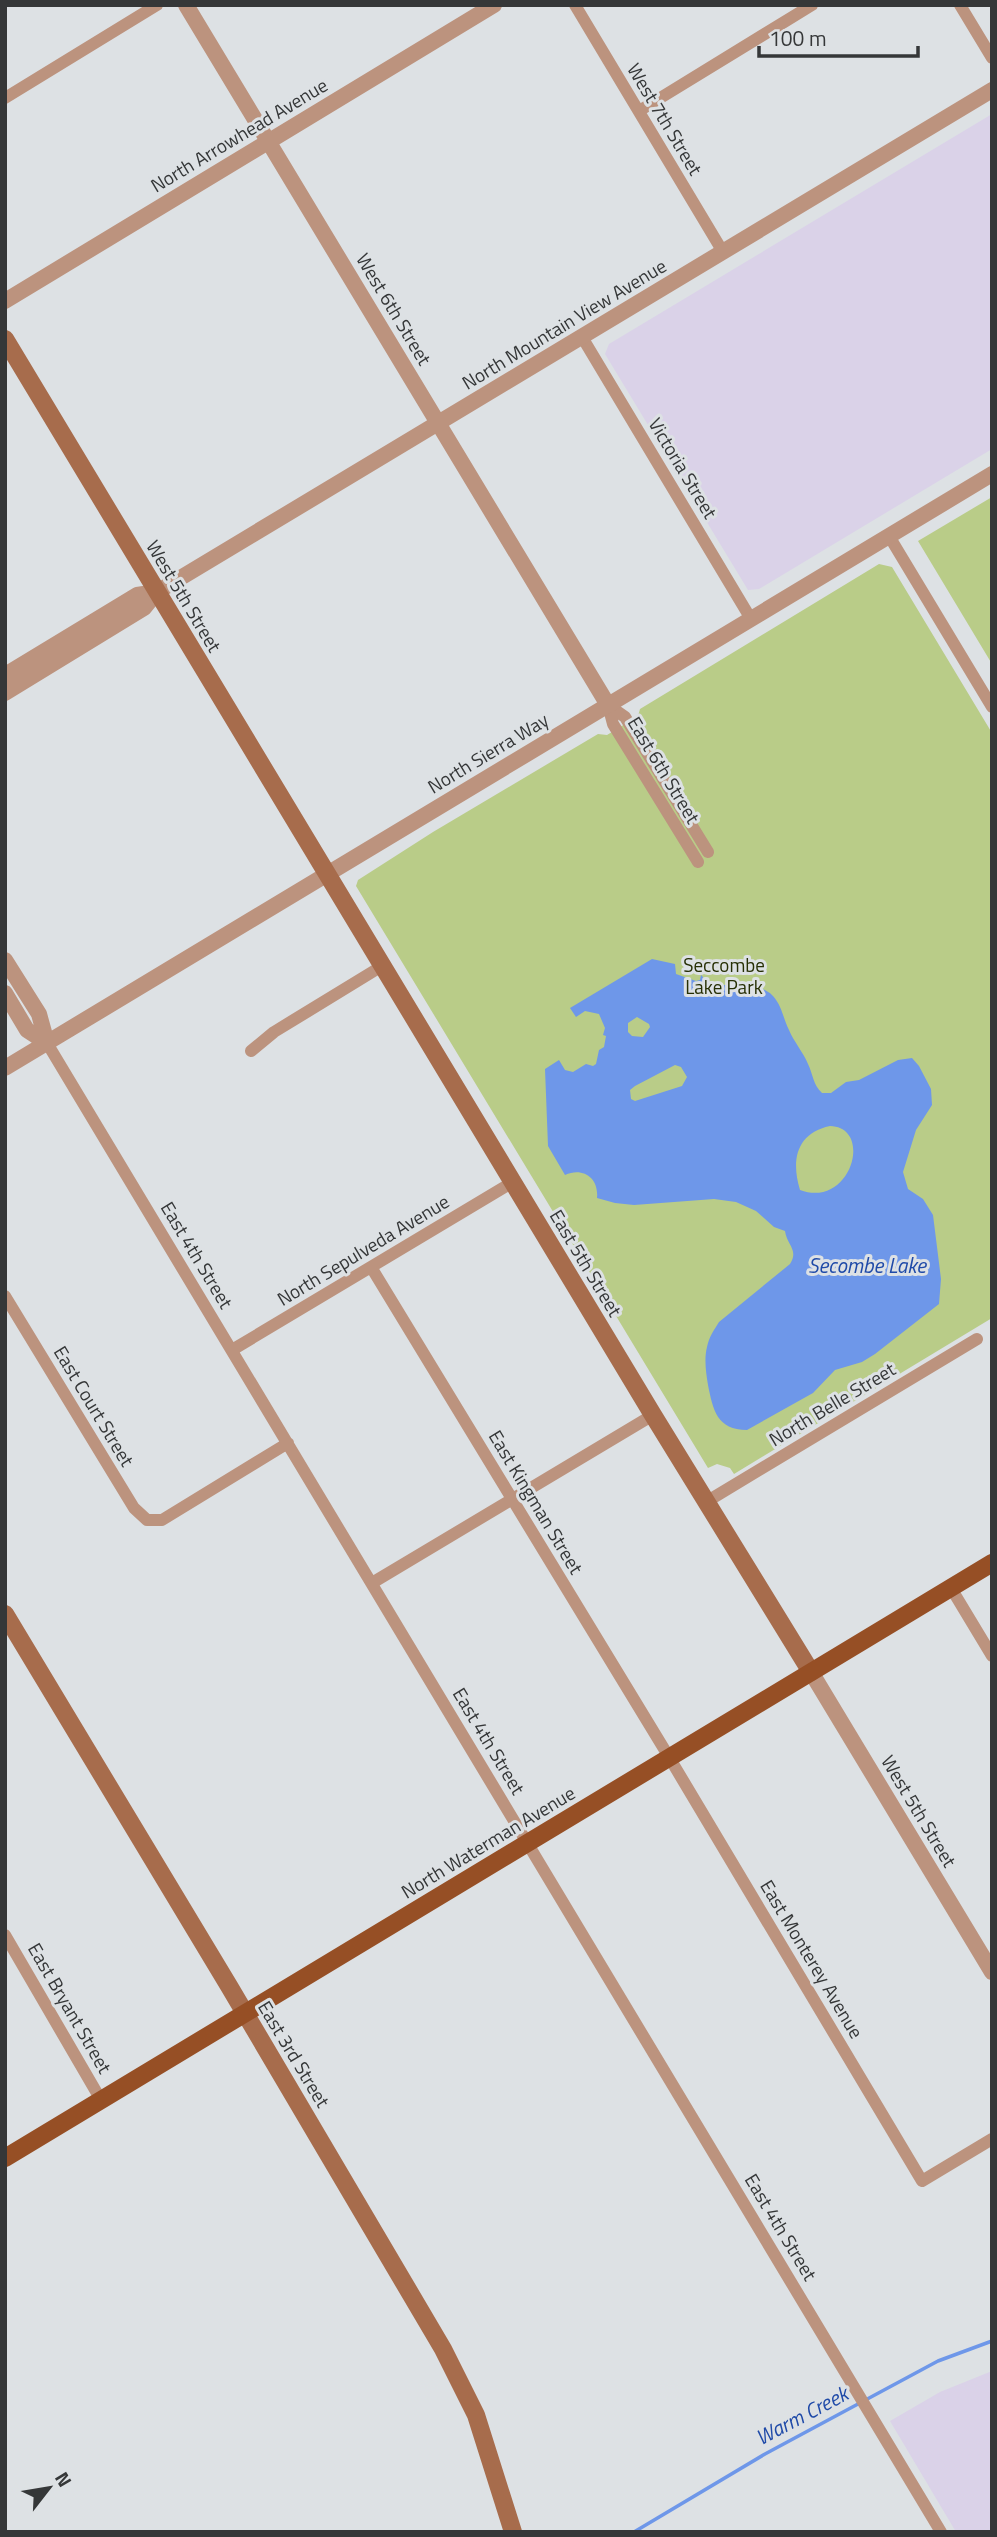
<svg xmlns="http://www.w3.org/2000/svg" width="997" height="2537" viewBox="0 0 997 2537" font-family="'Titillium Web',sans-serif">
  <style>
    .education { fill: #dad2e8 }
    .green { fill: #b9cc88 }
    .water { fill: #6e97e9; fill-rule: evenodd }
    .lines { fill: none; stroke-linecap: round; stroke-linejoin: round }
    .stream { stroke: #6e97e9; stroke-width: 3.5 }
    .minor { stroke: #bc937e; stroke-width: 12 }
    .tertiary { stroke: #bc937e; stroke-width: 16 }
    .secondary { stroke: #a76c4c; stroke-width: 18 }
    .primary { stroke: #964f25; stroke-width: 18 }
    .labels { text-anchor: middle; stroke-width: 6; stroke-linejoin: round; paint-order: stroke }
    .street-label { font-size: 19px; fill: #353738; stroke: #dde1e4 }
    .park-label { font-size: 19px; fill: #262f04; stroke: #dde1e4 }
    .water-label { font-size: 21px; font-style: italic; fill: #1f4aa8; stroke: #dde1e4 }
  </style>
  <rect width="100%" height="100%" fill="#dde1e4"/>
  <path class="education" d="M992,114V449L759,589L748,590L605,354L609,344Z
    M992,2371V2532H956L890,2421L940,2392Z"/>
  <path class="green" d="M992,497V664L918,541Z
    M879,564L892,567L992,733V1318L734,1474L730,1468L717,1464L708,1468L356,886L358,880L433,832L598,734L607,735L638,716L640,709Z"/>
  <path class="water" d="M652,959L675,964L676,974L696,981L700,980L701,975C718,995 754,976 773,996C782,1006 783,1018 789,1030C794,1042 803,1052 808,1064C813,1074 813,1085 822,1093H831L846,1082L859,1080L898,1060L912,1058L919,1066L931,1089L932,1105L916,1130L903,1172L908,1189L923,1199L933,1215L941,1279L939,1304L875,1354L862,1362L835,1370L813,1393L747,1430C717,1430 713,1410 708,1385C706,1373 704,1359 707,1347C709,1337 714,1330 719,1322L790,1264C799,1250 787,1245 785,1231L774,1227L756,1211L736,1202L714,1199L634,1205L615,1203L597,1198C599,1178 583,1167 565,1175L548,1146L545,1069L559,1060L565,1070L573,1072L586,1064L593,1066L596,1064L599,1050L604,1047L606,1036L603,1035L605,1028L599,1014L585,1011L576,1017L570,1008ZM637,1017L649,1024L650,1027L643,1037L632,1036L628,1032V1023ZM675,1065L681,1067L687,1077L682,1086L635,1101L631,1099L630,1090L635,1086ZM830,1126C874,1127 851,1209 800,1190C791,1161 796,1133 830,1126Z"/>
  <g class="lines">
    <path class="stream" d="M634,2532L765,2454L938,2361L992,2341"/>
    <path class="minor" d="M575,5L723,252
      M960,5L992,58
      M5,98L157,5
      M639,111L812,5
      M582,337L751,619
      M889,536L992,707
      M608,705L613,724L698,862
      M608,705L625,717L708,852
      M47,1043L941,2532
      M251,1051L274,1032L382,966
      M371,1267L669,1757L922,2181L992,2139
      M5,1296L134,1508L147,1520H162L288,1443
      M232,1350L513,1182
      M706,1502L977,1339
      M372,1583L653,1415
      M951,1588L992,1656
      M5,1935L101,2100"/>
    <path class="tertiary" d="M186,5L608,705
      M5,301L494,5
      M5,675L137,595L157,592
      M5,693L144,608L157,592L172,583L992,90
      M5,960L39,1014L47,1043
      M5,993L27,1030L47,1043
      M5,1068L992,474
      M811,1672L992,1972"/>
    <path class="secondary" d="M5,339L653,1415L811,1672
      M5,1614L229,1986L443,2349L476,2415L513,2532"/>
    <path class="primary" d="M5,2158L992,1563"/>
  </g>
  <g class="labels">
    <g class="street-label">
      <text transform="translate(665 119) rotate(59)" y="7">West 7th Street</text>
      <text transform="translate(239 135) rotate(-31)" y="7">North Arrowhead Avenue</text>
      <text transform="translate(394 309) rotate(59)" y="7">West 6th Street</text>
      <text transform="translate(564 324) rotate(-31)" y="7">North Mountain View Avenue</text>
      <text transform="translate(683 468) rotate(59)" y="7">Victoria Street</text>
      <text transform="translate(184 596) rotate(59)" y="7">West 5th Street</text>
      <text transform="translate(488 753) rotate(-31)" y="7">North Sierra Way</text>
      <text transform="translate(664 770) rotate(59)" y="7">East 6th Street</text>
      <text transform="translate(363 1250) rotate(-31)" y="7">North Sepulveda Avenue</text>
      <text transform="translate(197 1255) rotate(59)" y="7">East 4th Street</text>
      <text transform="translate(586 1263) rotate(59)" y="7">East 5th Street</text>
      <text transform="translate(832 1404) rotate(-31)" y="7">North Belle Street</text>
      <text transform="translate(94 1406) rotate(59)" y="7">East Court Street</text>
      <text transform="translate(536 1502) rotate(59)" y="7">East Kingman Street</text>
      <text transform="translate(489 1741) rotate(59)" y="7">East 4th Street</text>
      <text transform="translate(919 1811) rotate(59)" y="7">West 5th Street</text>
      <text transform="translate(488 1842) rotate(-31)" y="7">North Waterman Avenue</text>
      <text transform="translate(812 1959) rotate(59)" y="7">East Monterey Avenue</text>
      <text transform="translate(70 2008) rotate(60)" y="7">East Bryant Street</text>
      <text transform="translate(294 2054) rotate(59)" y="7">East 3rd Street</text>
      <text transform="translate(781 2227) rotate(59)" y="7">East 4th Street</text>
    </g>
    <g class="park-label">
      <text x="724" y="972">Seccombe<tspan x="724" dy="22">Lake Park</tspan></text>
    </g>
    <g class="water-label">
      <text x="867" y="1273">Secombe Lake</text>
      <text transform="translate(802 2416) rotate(-28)" y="7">Warm Creek</text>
    </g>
  </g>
  <rect width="997" height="2537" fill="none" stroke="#353738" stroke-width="14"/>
  <g transform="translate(49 2488) rotate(59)" stroke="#dde1e4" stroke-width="5" paint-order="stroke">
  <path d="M0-5L12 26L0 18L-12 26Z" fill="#353738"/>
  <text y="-10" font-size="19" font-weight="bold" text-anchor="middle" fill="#353738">N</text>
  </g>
  <path d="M759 46v10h159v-10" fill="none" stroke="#353738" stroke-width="3.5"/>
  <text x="769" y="46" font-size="21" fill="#353738" stroke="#dde1e4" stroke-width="5" paint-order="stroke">100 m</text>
</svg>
